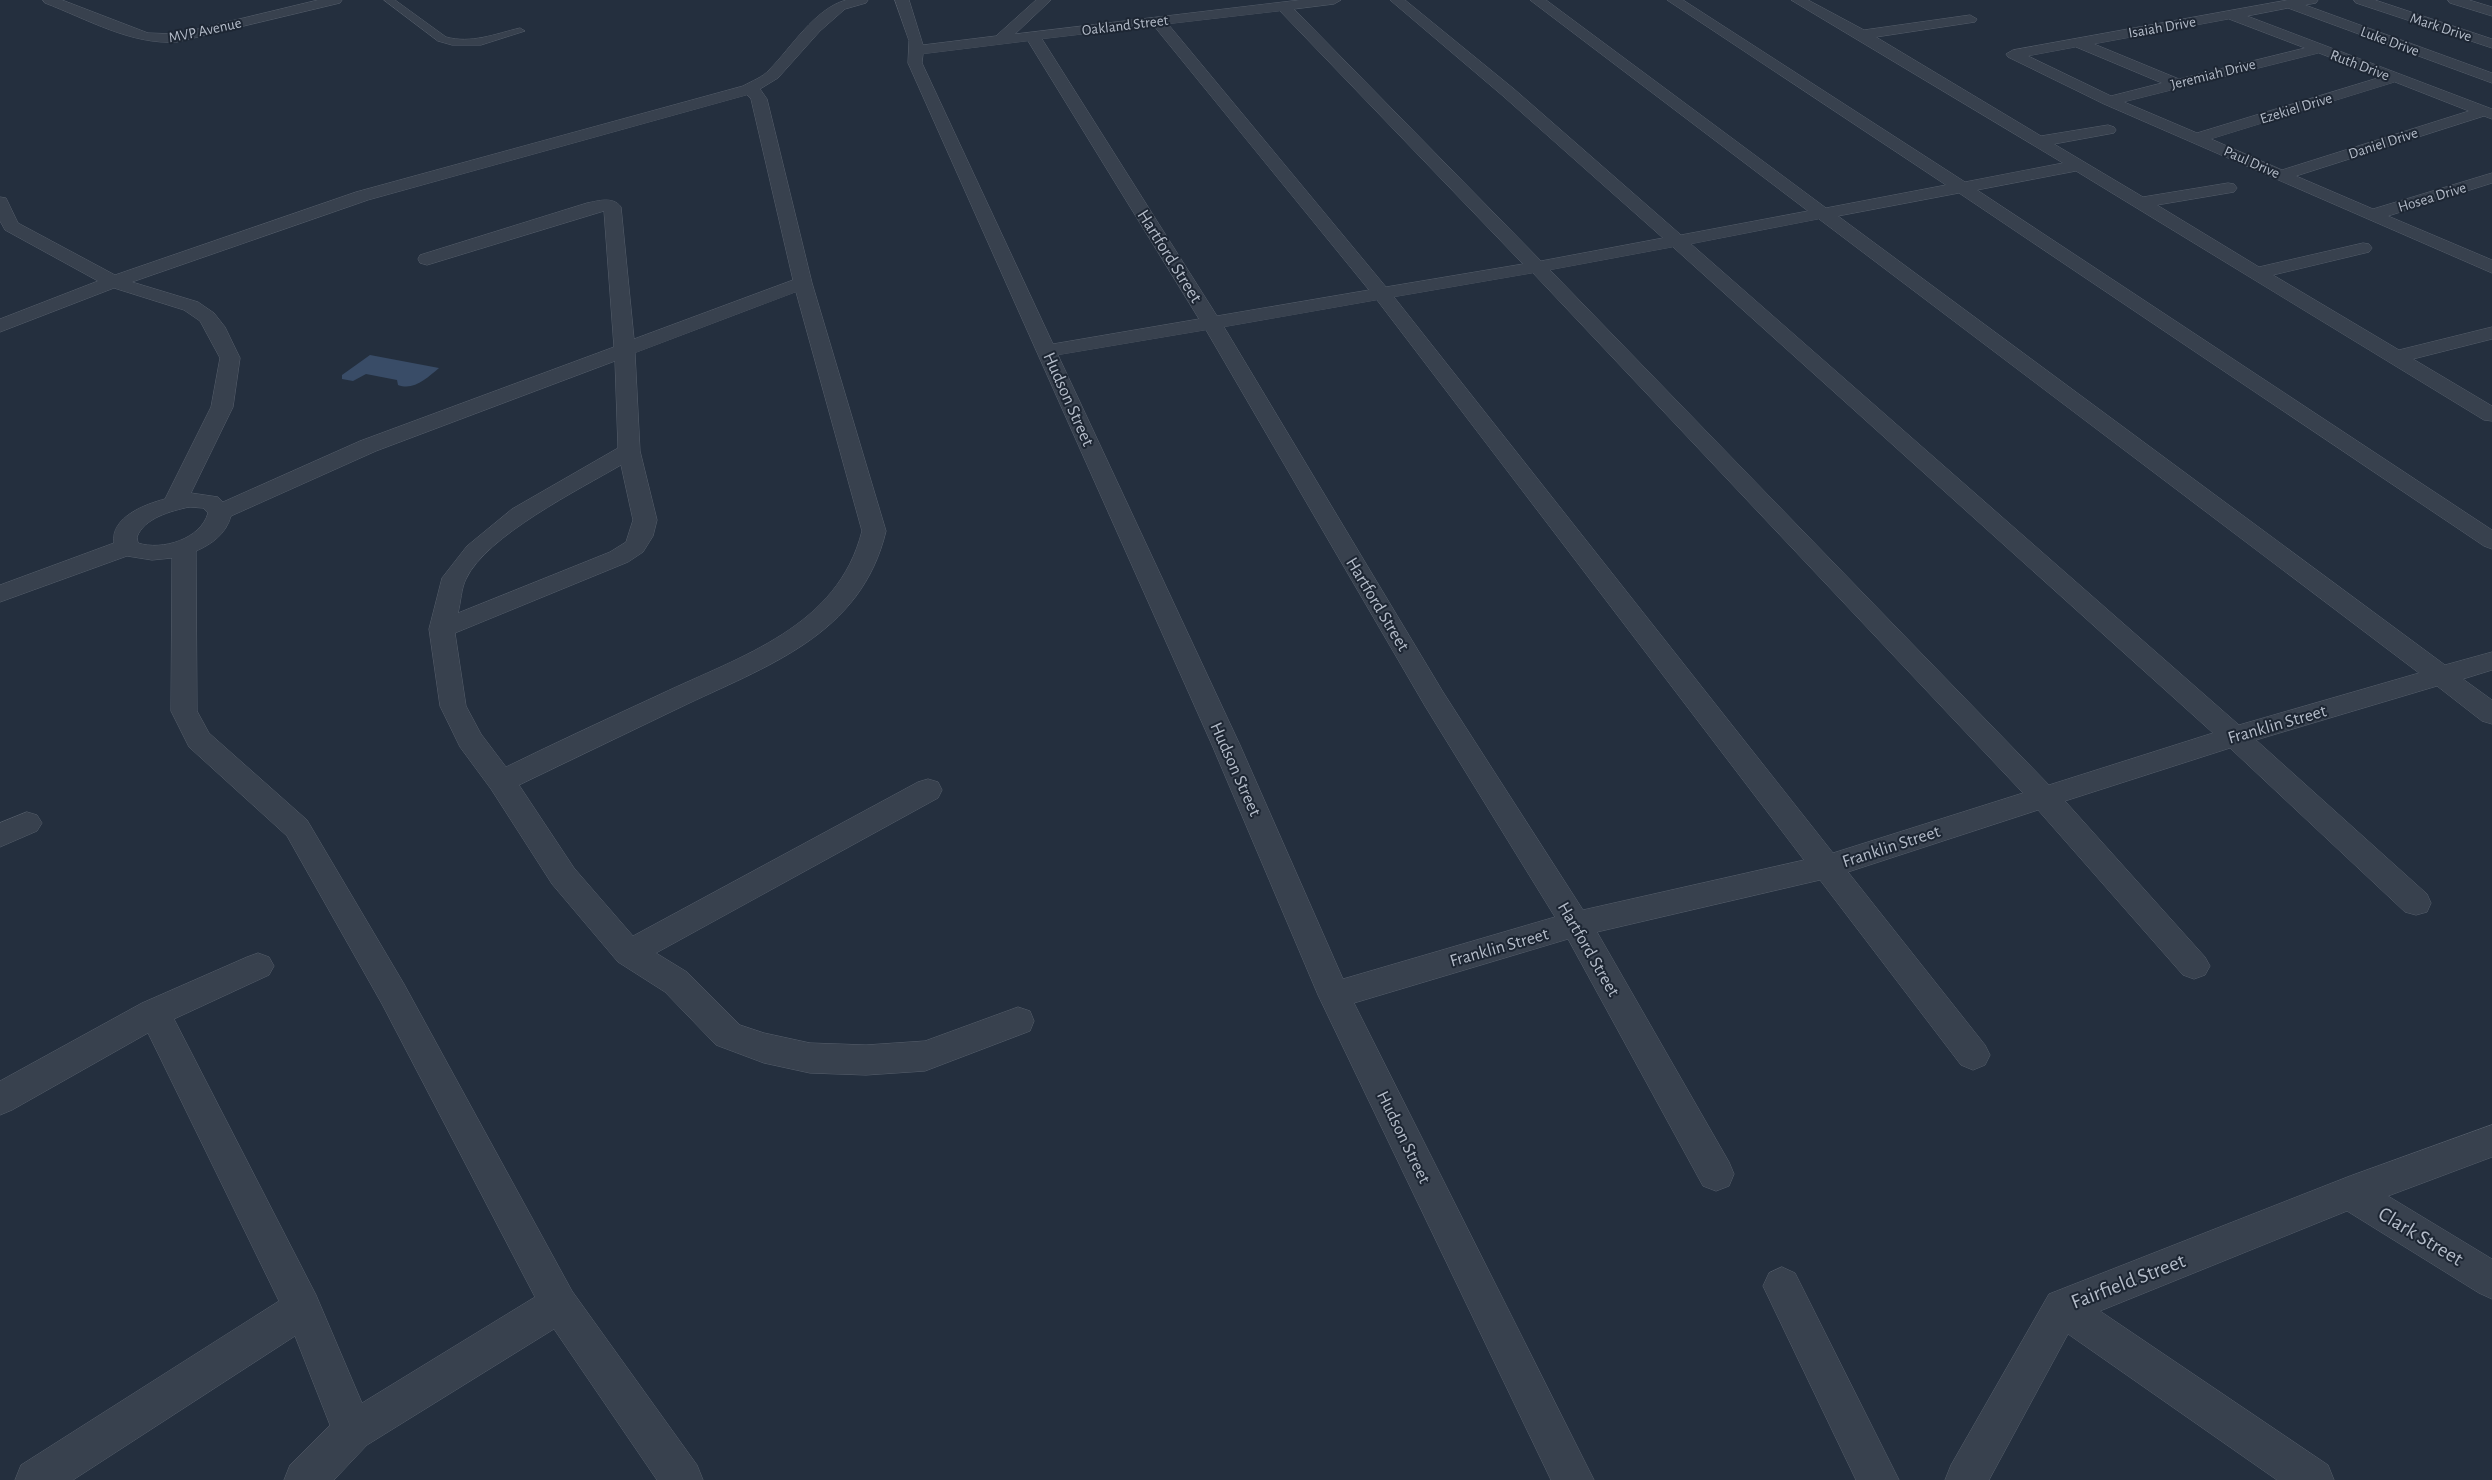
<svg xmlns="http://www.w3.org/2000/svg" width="2492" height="1480" viewBox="0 0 2492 1480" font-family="'Alegreya Sans',sans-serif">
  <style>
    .water { fill: #394c67 }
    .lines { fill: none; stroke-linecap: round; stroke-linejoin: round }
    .service-casing { stroke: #565f6c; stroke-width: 1 }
    .minor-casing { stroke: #565f6c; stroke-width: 1 }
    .service { fill: #38414e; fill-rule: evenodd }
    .minor { fill: #38414e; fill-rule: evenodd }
    .labels { text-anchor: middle; stroke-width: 4; stroke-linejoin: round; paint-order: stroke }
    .far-street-label { font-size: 15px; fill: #b4bcc9; stroke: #1d2633 }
    .street-label { font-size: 18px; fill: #b4bcc9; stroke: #1d2633 }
    .near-street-label { font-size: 21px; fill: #b4bcc9; stroke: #1d2633 }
  </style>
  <rect width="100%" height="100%" fill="#242f3e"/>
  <path class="water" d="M370,355L439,368C427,378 414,391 398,385L397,380L366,374L353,381L342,379V375Z"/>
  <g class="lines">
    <g class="service-casing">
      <path id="service" d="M384,0H395L446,37C471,44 495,34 520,28L525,31L481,45H452L438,41Z"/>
    </g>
    <g class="minor-casing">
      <path id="minor" d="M43,0H62L148,33L177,34L318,0H342L340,3L177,42C131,45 87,19 45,3Z
        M846,0H868L866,3L845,9L820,31L778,78L760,89L767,99L812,283L886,531C861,636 766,666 679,708C626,734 572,759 519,785L574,868L633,936L918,782L928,779L938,782L942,790L938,798L656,953L687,972L740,1025L764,1033L810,1043L866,1045L925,1041L1018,1007L1030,1011L1034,1021L1030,1031L925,1071L866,1075L810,1073L764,1063L716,1045L665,992L618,962L552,884L491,789L460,747L440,706L429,629L442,578L467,546L512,509L618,448L615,361L376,451L231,516C226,534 212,544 196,551L197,711L209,733L307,820L404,984L572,1291L697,1465L703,1480H657L554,1329L367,1445L334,1480H284L290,1465L330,1425L295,1336L73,1480H15L21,1465L279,1301L148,1033L12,1110L0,1115V1081L142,1003L247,957L258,953L269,957L274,966L269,975L174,1019L316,1295L362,1403L535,1297L382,1004L287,836L189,747L171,711L172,558L152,560L127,556L0,602V585L114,543C110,517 146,504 165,499L211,407L220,358L200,321L184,310L114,288L0,332V319L98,281L5,230L0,221V197L6,198L18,223L115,275L356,192L743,86C752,81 763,77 769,70C792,47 814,9 846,0ZM747,95L751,99L793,280L634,339L621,207C613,196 598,201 587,203L420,255L418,259L420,263L427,265L604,211L614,347L360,441L223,502L218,497L191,493L233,407L240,358L225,327L214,313L198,302L132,282L368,200ZM796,292L862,531C838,627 741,656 661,694C609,718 557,742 506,767L481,734L466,706L455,633L628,562L643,552L653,536L657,520L640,451L635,353ZM621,465L633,520L626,542L610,552L458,613C461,602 461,589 466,579C486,536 580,489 621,465ZM189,507L203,508L208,513C201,539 162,551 138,543L137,537C144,518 171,511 189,507Z
        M895,0H909L923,45L996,36L1036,0H1051L1015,34L1300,0H1341L1334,4L1294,9L1541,261L1663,238L1503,96L1390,0H1405L1514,89L1681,235L1808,211L1530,0H1546L1826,208L1946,185L1667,0H1683L1965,182L2063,163L1791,0H1808L1864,30L1970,15L1977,19L1975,22L1876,37L2041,136L2108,125L2114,127L2116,130L2114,133L2054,144L2143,197L2228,183L2234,184L2237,188L2234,192L2157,205L2259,267L2363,243L2369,244L2372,248L2369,252L2273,275L2399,350L2492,327V339L2413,359L2492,406V421L2484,420L2076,171L1977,190L2492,530V549L2484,546L1959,193L1838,216L2445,665L2492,652V670L2463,679L2492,700V724L2482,721L2437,686L2256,740L2427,894L2431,903L2427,912L2416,915L2405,912L2230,748L2065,801L2205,957L2210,966L2205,975L2194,979L2183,975L2038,810L1848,872L1985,1045L1990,1055L1985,1065L1973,1070L1961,1065L1820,880L1597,932L1729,1162L1734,1174L1729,1186L1716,1191L1703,1186L1568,939L1354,1003L1594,1480H1551L1318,995L1212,745L908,63L909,41ZM1280,11L1523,264L1386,287L1168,24ZM1154,26L1369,290L1217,316L1042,39ZM1028,41L1199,319L1053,344L922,63L923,54ZM1819,219L2419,673L2239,725L1691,244ZM1673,247L2213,733L2049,785L1550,270ZM1533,273L2023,793L1833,853L1394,297ZM1377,300L1804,860L1583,910L1443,692L1224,327ZM1206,330L1425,706L1555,917L1343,979L1240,745L1058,355Z
        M2288,0H2318L2316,3L2305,5L2492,73V83L2288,8L2247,16L2492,109V119L2484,116L2296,176L2373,209L2492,173V183L2388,216L2492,260V273L2104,104L2008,57L2006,54L2013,50ZM2229,19L2305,48L2179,79L2094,44ZM2076,47L2162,83L2111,96L2028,56ZM2319,53L2381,77L2197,133L2124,102ZM2395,82L2469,111L2282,170L2211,139Z
        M2354,0H2375L2492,39V48L2356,3Z
        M2448,0H2469L2492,7V16L2450,3Z
        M27,812L37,815L42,823L37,831L0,847V823Z
        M2492,1125V1157L2388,1196L2492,1259V1299L2479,1293L2347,1211L2100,1311L2328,1465L2334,1480H2277L2068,1334L1989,1480H1945L1951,1465L2049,1294L2350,1176Z
        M1782,1267L1795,1273L1899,1480H1856L1763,1286L1769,1273Z"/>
    </g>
    <use href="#service" class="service"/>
    <use href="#minor" class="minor"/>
  </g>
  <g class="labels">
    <g class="far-street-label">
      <text transform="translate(1125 25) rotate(-7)" y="5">Oakland Street</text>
      <text transform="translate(2162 27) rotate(-10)" y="5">Isaiah Drive</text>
      <text transform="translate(2441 27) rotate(18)" y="5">Mark Drive</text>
      <text transform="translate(205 30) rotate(-12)" y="5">MVP Avenue</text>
      <text transform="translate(2390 41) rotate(20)" y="5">Luke Drive</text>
      <text transform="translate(2360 65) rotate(21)" y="5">Ruth Drive</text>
      <text transform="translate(2213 74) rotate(-14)" y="5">Jeremiah Drive</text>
      <text transform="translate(2296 108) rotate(-17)" y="5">Ezekiel Drive</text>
      <text transform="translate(2383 143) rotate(-18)" y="5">Daniel Drive</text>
      <text transform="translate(2252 162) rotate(24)" y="5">Paul Drive</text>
      <text transform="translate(2432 197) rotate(-17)" y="5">Hosea Drive</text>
    </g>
    <g class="street-label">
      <text transform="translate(1170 256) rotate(58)" y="6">Hartford Street</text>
      <text transform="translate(1069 399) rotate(66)" y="6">Hudson Street</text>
      <text transform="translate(1378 604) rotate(59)" y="6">Hartford Street</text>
      <text transform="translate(2277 724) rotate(-16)" y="6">Franklin Street</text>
      <text transform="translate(1236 769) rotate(66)" y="6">Hudson Street</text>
      <text transform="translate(1891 846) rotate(-18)" y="6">Franklin Street</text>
      <text transform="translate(1499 947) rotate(-16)" y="6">Franklin Street</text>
      <text transform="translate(1589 949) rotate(60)" y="6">Hartford Street</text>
      <text transform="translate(1404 1137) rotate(64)" y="6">Hudson Street</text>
    </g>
    <g class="near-street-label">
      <text transform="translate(2421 1236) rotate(31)" y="7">Clark Street</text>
      <text transform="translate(2128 1281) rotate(-21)" y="7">Fairfield Street</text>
    </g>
  </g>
</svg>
